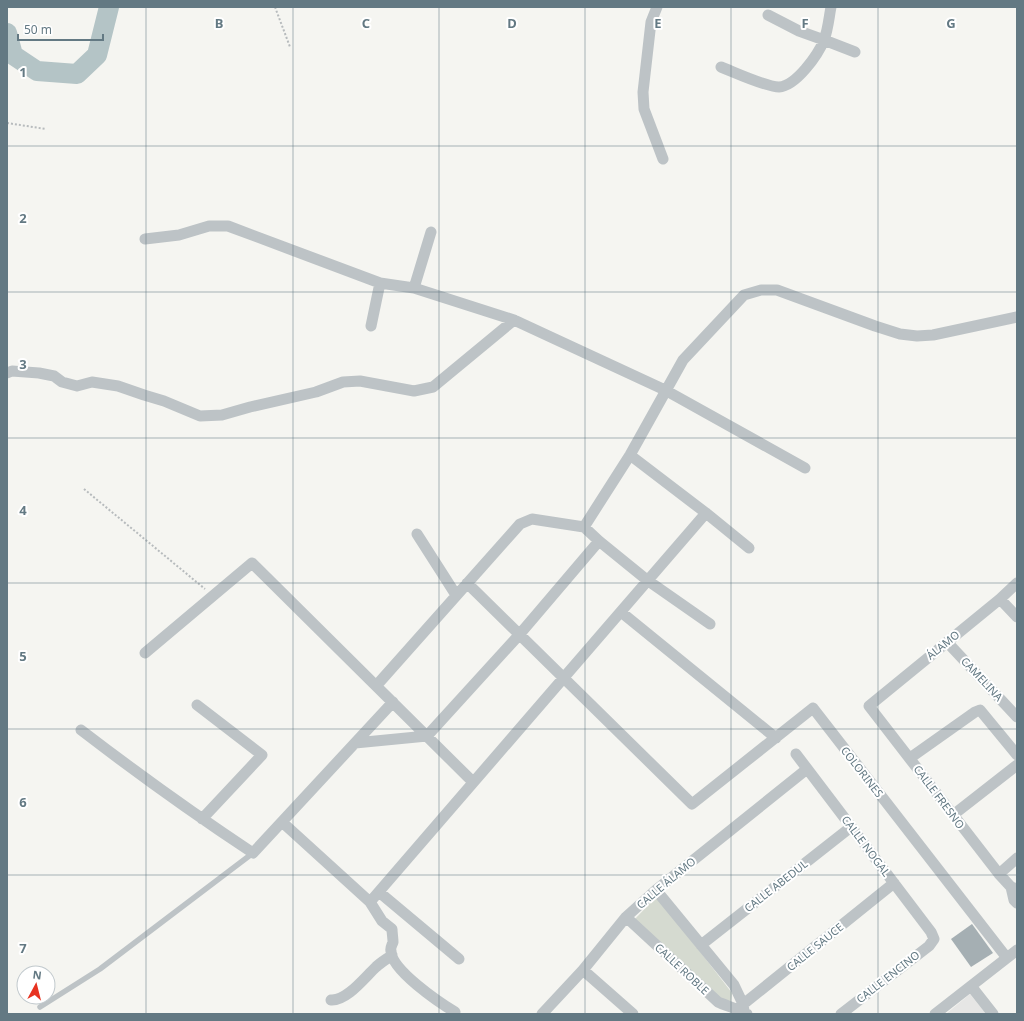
<svg xmlns="http://www.w3.org/2000/svg" width="1024" height="1021" viewBox="0 0 1024 1021" font-family="'Noto Sans',sans-serif">
  <style>
    .built { fill: #e6e6e5 }
    .green { fill: #d5dad0 }
    .lines { fill: none; stroke-linecap: round; stroke-linejoin: round }
    .river { stroke: #b4c4c6; stroke-width: 20 }
    .building { fill: #a5afb3 }
    .path { stroke: #b7bbbd; stroke-width: 2; stroke-dasharray: 2 2; stroke-linecap: butt }
    .lane { stroke: #bdc3c6; stroke-width: 5.5 }
    .street { stroke: #bdc3c6; stroke-width: 11 }
    .grid { fill: none; stroke: #637983; stroke-width: 1; stroke-opacity: 0.55 }
    .labels { text-anchor: middle; stroke-width: 4; stroke-linejoin: round; paint-order: stroke }
    .street-label { font-size: 11px; fill: #637983; stroke: #fff }
    .grid-label { font-size: 13px; text-anchor: middle; font-weight: bold; fill: #637983; stroke: #fff; stroke-width: 4; stroke-linejoin: round; paint-order: stroke }
  </style>
  <rect width="100%" height="100%" fill="#f5f5f1"/>
  <path class="built" d="M970,994L986,1014H946Z"/>
  <path class="green" d="M657,896L732,993L731,1003L720,999L634,920Z"/>
  <g class="lines">
    <path class="river" d="M7,33L13,55L37,71L77,74L97,55L109,7"/>
  </g>
  <path class="building" d="M972,924L993,953L971,967L951,939Z"/>
  <g class="lines">
    <path class="path" d="M275,7L290,47
      M7,123L46,129
      M84,489L205,589"/>
    <path class="lane" d="M40,1007L100,969L253,853"/>
    <path class="street" d="M657,7L651,22L643,92L644,109L663,159
      M768,15L799,31L824,40L855,52
      M721,67C734,72 766,87 779,87C796,86 818,55 824,40C828,30 829,17 831,7
      M145,239L179,235L209,226H228L380,283L414,288L514,320L665,390L805,468
      M414,288L431,232
      M371,326L380,283
      M7,373L12,371L39,373L54,376L62,382L77,386L92,382L118,386L144,395L164,401L200,416L222,415L250,407L316,392L343,382L360,381L414,391L433,387L514,320
      M630,455L706,513L749,548
      M584,527L630,455L683,360L744,295L761,290H777L875,326L900,334L917,336L933,335L1017,317
      M417,534L456,595
      M467,583L692,804L813,708L1007,958
      M1017,583L1000,599L869,706L999,874L1011,887L1017,889
      M1000,599L1017,617
      M621,612L776,738
      M947,642L1017,717
      M145,653L252,563L473,782
      M376,686L520,524L532,519L584,527L599,541L647,580L710,624
      M197,705L262,755L202,819
      M81,730C137,773 194,814 253,853L393,702
      M355,743L427,736L519,635L599,541
      M796,754L931,932L934,939L929,946L841,1014
      M910,758L975,712L980,710L1017,755
      M953,815L1017,765
      M282,822L370,902L382,921L392,929C392,933 393,938 393,942C392,945 390,948 391,951C391,970 440,1003 455,1012
      M999,874L1017,858
      M1011,887L1014,900L1017,903
      M656,890L734,985L743,1004L744,1011
      M379,892L459,959
      M370,902L706,513
      M626,917L718,1002C724,1005 744,1011 747,1014
      M701,945L851,827
      M583,970L633,1014
      M971,986L993,1014
      M331,1000C347,1001 365,977 376,967C381,962 387,959 392,955
      M736,1010L894,883
      M542,1014L583,970L626,917L656,890L807,769
      M935,1014L1017,950"/>
  </g>
  <path class="grid" d="M146,7V1014M293,7V1014M439,7V1014M585,7V1014M731,7V1014M878,7V1014M7,146H1017M7,292H1017M7,438H1017M7,583H1017M7,729H1017M7,875H1017"/>
  <g class="labels">
    <g class="street-label">
      <text transform="translate(943 645) rotate(-39)" y="4">ÁLAMO</text>
      <text transform="translate(982 679) rotate(47)" y="4">CAMELINA</text>
      <text transform="translate(862 772) rotate(52)" y="4">COLORINES</text>
      <text transform="translate(939 797) rotate(53)" y="4">CALLE FRESNO</text>
      <text transform="translate(866 846) rotate(53)" y="4">CALLE NOGAL</text>
      <text transform="translate(666 883) rotate(-40)" y="4">CALLE ÁLAMO</text>
      <text transform="translate(776 886) rotate(-38)" y="4">CALLE ABEDUL</text>
      <text transform="translate(815 947) rotate(-39)" y="4">CALLE SAUCE</text>
      <text transform="translate(682 969) rotate(43)" y="4">CALLE ROBLE</text>
      <text transform="translate(888 977) rotate(-38)" y="4">CALLE ENCINO</text>
    </g>
  </g>
  <g class="grid-label">
    <text x="219" y="28">B</text>
    <text x="366" y="28">C</text>
    <text x="512" y="28">D</text>
    <text x="658" y="28">E</text>
    <text x="805" y="28">F</text>
    <text x="951" y="28">G</text>
    <text x="23" y="77">1</text>
    <text x="23" y="223">2</text>
    <text x="23" y="369">3</text>
    <text x="23" y="515">4</text>
    <text x="23" y="661">5</text>
    <text x="23" y="807">6</text>
    <text x="23" y="953">7</text>
  </g>
  <rect width="1024" height="1021" fill="none" stroke="#637983" stroke-width="16"/>
  <g transform="translate(36 985) rotate(7)"><circle r="19" fill="#ffffff" stroke="#c1c9cd"/>
  <path d="M0-3L7 15L0 10L-7 15Z" fill="#e73220"/>
  <text y="-6" font-size="11" font-weight="bold" text-anchor="middle" fill="#637983">N</text>
  </g>
  <path d="M18 34v6h85v-6" fill="none" stroke="#637983" stroke-width="2"/>
  <text x="24" y="34" font-size="12" fill="#637983" stroke="#ffffff" stroke-width="3" paint-order="stroke">50 m</text>
</svg>
